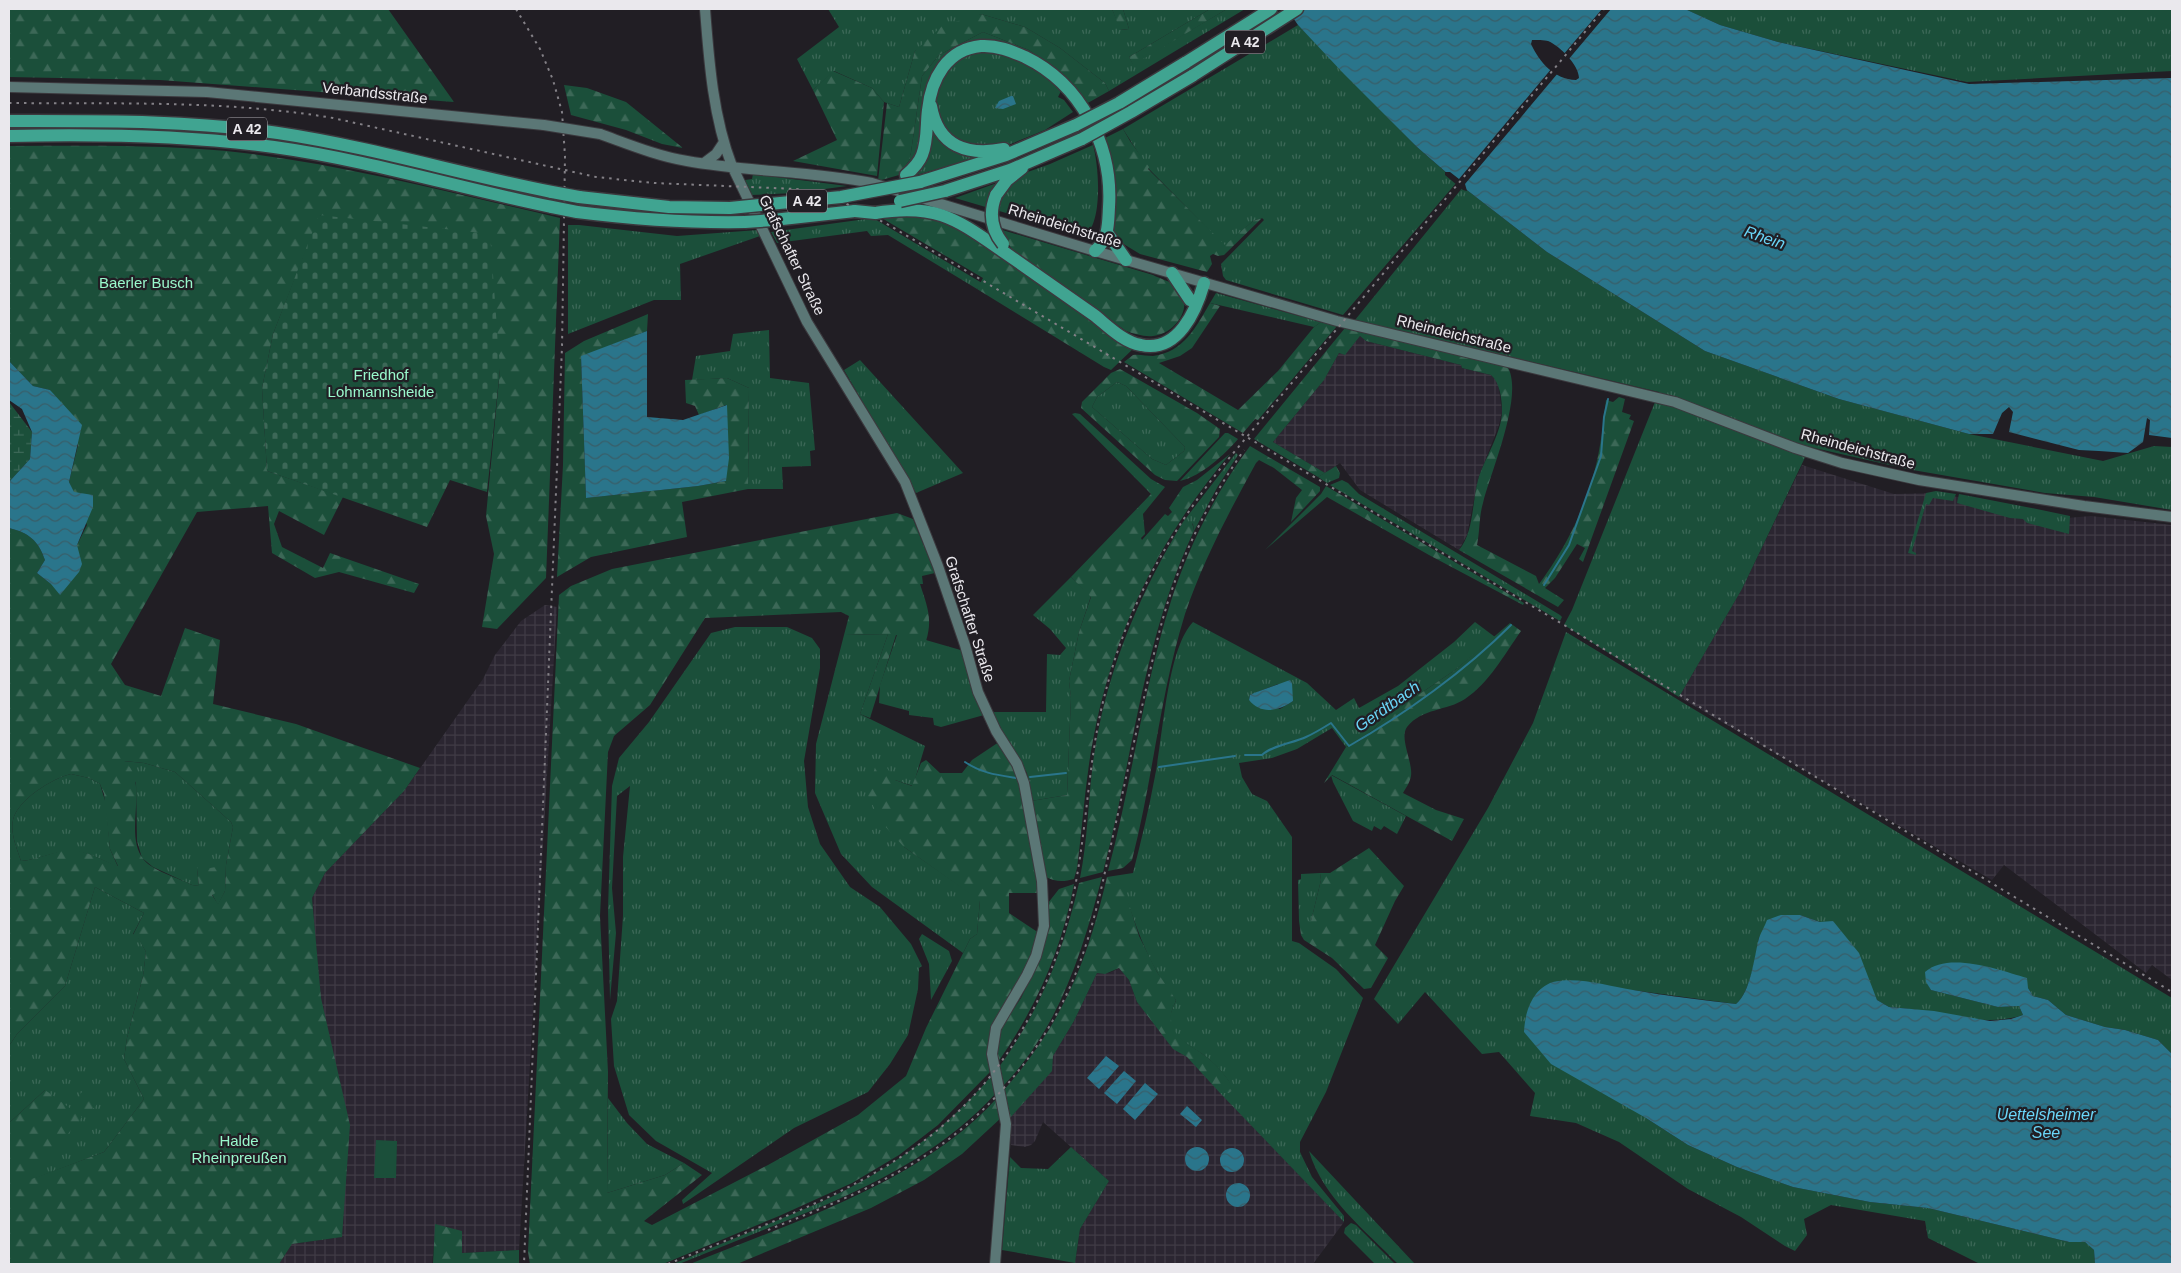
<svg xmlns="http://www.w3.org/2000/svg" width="2181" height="1273" viewBox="0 0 2181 1273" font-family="Helvetica,sans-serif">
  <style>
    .industrial { fill: url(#industrial-grid) }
    .grass { fill: url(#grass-tufts); fill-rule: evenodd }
    .forest { fill: url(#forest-firs); fill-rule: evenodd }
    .wetland { fill: url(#wetland-marsh) }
    .cemetery { fill: url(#cemetery-stones) }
    .garden { fill: #1b4f3a }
    .water { fill: url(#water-waves); fill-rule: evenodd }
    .pier { fill: #211e24 }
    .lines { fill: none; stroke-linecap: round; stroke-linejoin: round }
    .stream { stroke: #2a758b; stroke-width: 2 }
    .secondary-casing { stroke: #3b393e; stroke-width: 12 }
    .motorway-casing { stroke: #3b393e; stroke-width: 15 }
    .secondary { stroke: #5b7776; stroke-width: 10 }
    .motorway { stroke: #40a491; stroke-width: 12 }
    .rail { stroke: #848187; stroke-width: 2; stroke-dasharray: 2.5 5; stroke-linecap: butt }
    .secondary-bridge-casing { stroke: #3b393e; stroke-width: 12; stroke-linecap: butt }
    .motorway-bridge-casing { stroke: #3b393e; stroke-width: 15; stroke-linecap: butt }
    .secondary-bridge { stroke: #5b7776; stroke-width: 10 }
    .motorway-bridge { stroke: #40a491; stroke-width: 12 }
    .labels { text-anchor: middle; stroke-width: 4.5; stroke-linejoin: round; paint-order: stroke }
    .shield { fill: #211e24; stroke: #aeabb1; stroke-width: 1 }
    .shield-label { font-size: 14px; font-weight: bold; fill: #eae8ed }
    .street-label { font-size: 15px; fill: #eae8ed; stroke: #211e24 }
    .park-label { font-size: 15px; fill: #99f8cc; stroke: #211e24 }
    .water-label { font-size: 16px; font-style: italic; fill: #6ad6f8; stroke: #211e24 }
  </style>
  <defs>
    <pattern id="industrial-grid" width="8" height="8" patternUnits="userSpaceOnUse" patternTransform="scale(1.25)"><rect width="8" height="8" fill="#2b2631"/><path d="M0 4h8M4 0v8" fill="none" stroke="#403b45"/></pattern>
    <pattern id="grass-tufts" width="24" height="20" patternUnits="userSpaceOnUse" patternTransform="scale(1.25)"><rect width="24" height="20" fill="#1b4f3a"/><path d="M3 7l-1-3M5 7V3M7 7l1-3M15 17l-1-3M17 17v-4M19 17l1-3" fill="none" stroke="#3c6857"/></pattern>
    <pattern id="forest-firs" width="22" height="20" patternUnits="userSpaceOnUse" patternTransform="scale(1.25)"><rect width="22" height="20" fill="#1b4f3a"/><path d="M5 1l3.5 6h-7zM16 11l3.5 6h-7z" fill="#3c6857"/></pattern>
    <pattern id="wetland-marsh" width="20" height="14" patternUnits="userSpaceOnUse" patternTransform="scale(1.25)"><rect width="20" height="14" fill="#1b4f3a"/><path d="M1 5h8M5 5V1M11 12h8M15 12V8" fill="none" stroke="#3c6857"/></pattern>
    <pattern id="cemetery-stones" width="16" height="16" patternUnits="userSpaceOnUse" patternTransform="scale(1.25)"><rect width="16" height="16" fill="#1b4f3a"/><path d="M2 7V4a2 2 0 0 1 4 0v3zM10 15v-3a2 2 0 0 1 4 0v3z" fill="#3c6857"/></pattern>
    <pattern id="water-waves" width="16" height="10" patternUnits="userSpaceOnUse" patternTransform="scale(1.25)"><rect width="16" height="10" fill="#2a758b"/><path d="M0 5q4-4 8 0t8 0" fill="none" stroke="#385e69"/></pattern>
  </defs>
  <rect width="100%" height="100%" fill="#211e24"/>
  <path class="industrial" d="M1360,336L1366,341L1461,365L1462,368L1491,375L1498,382L1502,411L1499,425L1478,479L1467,535L1459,550L1360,490L1340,463L1325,473L1273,442L1324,380L1339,353L1345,354Z
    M1802,465L1894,494L1937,493L2067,518L2091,516L2172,525V980L2152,965L2146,973L2004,865L1992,880L1679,697L1742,589Z
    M545,605L557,607L519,1250L461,1253L436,1224L432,1264H279L292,1244L341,1237L312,898L325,873L404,791L483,679L495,655L521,621Z
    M1120,968L1129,980L1137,1002L1173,1048L1187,1057L1344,1222L1313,1264H1075L1080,1229L1109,1181L1043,1122L1035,1141L1031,1145L1025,1147L1011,1145L1010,1118L1051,1071L1053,1056L1074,1021L1097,973H1109Z"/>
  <path class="grass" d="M828,9H1112L1121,30L1129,29L1123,9H1210L1129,57L1133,64L1227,9H1245L1109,91L1105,83L1060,48L1025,27L981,14L915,51L899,107L884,102L872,88L834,71L813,90L797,59L839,27Z
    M1685,9H2172V71L1967,82L1778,42L1720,25Z
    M1298,25L1417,147L1457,182L1343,315L1226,280L1223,276L1221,264L1264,220L1262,218L1253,221L1225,246L1148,168L1123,129Z
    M983,32L1029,50L1062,75V89L1058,97L1064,100L1073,112L1045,130L979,157L910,177L899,175L910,159L922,76L939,55Z
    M1093,145C1099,166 1103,222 1085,236L955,198L1050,164Z
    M753,174L847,186L795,193L751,195L745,180L752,179Z
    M1463,187L1547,252L1705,351L1839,399L1969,434L2103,461L2154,446L2172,447V510L2094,497L2045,493L1907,469L1810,447L1742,589L1679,697L1564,625L1572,610L1659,392L1355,320Z
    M873,218L982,283L977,289L888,235L871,236L867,231L777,243L771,232Z
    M568,225H579L677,236L758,230L760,236L680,264L681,300H654L568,334Z
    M1216,293L1321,322L1314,327L1210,303Z
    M769,330L770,378L809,383L815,450L810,451L811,466L782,467L783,489H748L749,388L727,378L692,380L696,356L730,351L733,334Z
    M860,360L963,473L916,493L844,370Z
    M1117,382L1126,386L1185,447L1184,451L1166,465L1152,459L1092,407L1097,397Z
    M1236,453L1238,455L1218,486L1194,531L1193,524L1190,522H1183Z
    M1336,466L1340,473L1339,478L1327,483L1318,477Z
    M1342,480L1348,483L1359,494L1560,615L1562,617L1560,621L1330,485Z
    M1936,491L1956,494L1953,501L1933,498L1929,505L1926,504L1912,551L1916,553V555L1908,553L1926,493Z
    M1959,494C1996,501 2033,508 2070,516L2069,534L2027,523L2023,519L2010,518L1957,503Z
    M1071,577L1091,596L1079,632L1069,681L1071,698L1067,795L1031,801L1027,773L990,712H1046L1047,654L1060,655L1066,648L1050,629L1033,615Z
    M1193,622L1307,683L1336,710L1354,698L1359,708L1398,686L1454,642L1475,622L1495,637L1455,670L1393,712L1360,741L1346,747L1332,728L1297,749L1272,758L1239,763L1242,777L1252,794L1267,801L1292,837V941L1299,943L1336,969L1363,998L1326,1092L1300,1142V1152L1312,1177L1344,1216V1222L1220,1093H1229L1233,1089C1228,1078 1218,1067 1209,1059C1197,1048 1170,1039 1170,1019C1170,1013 1174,1006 1176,1000C1147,964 1134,921 1120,878V875L1133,873C1141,841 1149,809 1155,776C1163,738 1167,649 1193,622ZM1278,684L1293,701L1280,709L1249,700L1250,695Z
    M735,627H787L812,638L820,649V668L804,761L808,807L820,844L850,887L880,907L911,944L922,966L919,968L918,989L908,1035L890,1064L868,1092L794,1128L683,1204L682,1200L712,1173L656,1141L629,1115L614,1066L611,1019L617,1001L623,916V857L630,786L617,796L612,888L616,933L610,1000L608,909L612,786L619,758L649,722L711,633Z
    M898,632L964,651L984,715L941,727L934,725L933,718L909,715V711L879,703L880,685Z
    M1566,632L2172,998V1054L2158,1040L2125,1030L2105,1027L2066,1015L2048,1000L2033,996L2028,988L1926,981L1931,990L1998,1007L2019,1006L2023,1015C1980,1029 1933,1009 1889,1007L1877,1000L1871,987L1820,922L1800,915L1759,937C1756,955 1750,993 1736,1004L1632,990L1646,1118L1688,1145L1737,1167L1793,1187L1870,1202L1928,1208L2069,1242H2085L2094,1250L2095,1264H1980L1928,1238L1925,1221L1831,1205L1804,1219L1807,1235L1795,1251L1785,1246L1741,1217L1688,1189L1619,1142L1576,1123L1530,1116L1535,1093L1499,1052L1482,1054L1425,992L1398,1024L1374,999L1488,808L1533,723Z
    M888,634L860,714L925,746L913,786L895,780L904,847L980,900L977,934L970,939L963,953L872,887L841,854L815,793L816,744L844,635Z
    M123,761L144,763L175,772L231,822L233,827L226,865L225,891L218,905L212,894L210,868L197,869L199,886L192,885L153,867L142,858L137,841L136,783Z
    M71,774L89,778L100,784L106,804L110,849L118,867C104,861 86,850 70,851C53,851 38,860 21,861C17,849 10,833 13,820C17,800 53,778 71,774Z
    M1331,775L1406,816L1397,834L1384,826L1381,830L1374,826L1372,831L1353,821L1333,782Z
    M1320,873L1321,880L1311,921H1299L1298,880L1301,879V874Z
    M95,887L144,913L133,934L138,937L146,952L143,976L127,1038L124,1059L144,1099L104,1152L28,1181L45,1090L9,1123V1046L17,1034L65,986Z
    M922,934L949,951L952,961L931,1000L929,964L919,939Z
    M608,1098L627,1123L647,1144L684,1163L665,1175L607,1193Z
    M1071,1147L1109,1181L1080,1229L1075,1263L1002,1250L1010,1157L1021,1168L1048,1169Z
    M1309,1151L1415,1264H1398C1365,1230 1323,1198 1309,1151Z
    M821,1202L823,1206L679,1264H673Z
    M1351,1223L1356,1225L1395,1264H1375L1344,1233L1345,1228Z"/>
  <path class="forest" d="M9,9H388L454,102L160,80L9,77Z
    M1112,9H1123L1129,29L1120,30Z
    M1210,9H1227L1133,65L1129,57Z
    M981,14L1025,27L1060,48L1105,83L1109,91L1086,104L1062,75L1029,50L983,32L939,55L922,76L910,159L899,175L878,181L887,103L899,107L915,51L942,26Z
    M833,71L872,88L884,102L877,176L793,161L837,140L813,90Z
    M564,85L587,88L626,102L683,148L662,144L626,130L571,115Z
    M1123,129L1130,141L1149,167L1148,169L1225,245L1253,221L1262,218L1224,255L1218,256L1213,254L1210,256L1212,264L1207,272L1140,254L1112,237L1103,139Z
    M9,146C87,146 166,144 244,153C351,166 455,194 560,218L546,578L497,629L482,627L494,554L486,516L500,369L320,215L273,334L262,388L267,471L343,497L324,535L279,511L274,524L282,547L323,568L330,553L419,584L414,593L339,572L315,578L272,553L268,506L197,512L111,664L125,685L161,696L185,628L220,640L213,704L296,724L420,768L404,791L325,873L312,898L321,998L350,1125L342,1237L292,1244L279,1264H9V1123L45,1090L82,1117L29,1180L104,1152L144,1099L124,1059L127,1038L143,976L146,952L138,938L133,935L144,913L95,887L65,986L17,1034L9,1046V528C29,533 38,540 45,560L37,573L51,584L77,545L87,525L69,482L78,445L50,390L33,386L9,361ZM124,761L144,763L175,772L231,822L233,827L226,865L225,891L218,904L212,895L219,891C223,881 222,875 216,867L210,868L204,862L199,863L197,869L199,886L192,885C179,878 153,871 144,860C122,834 151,782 124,761ZM71,774L89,778L100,784L104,794L110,849L118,866C103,861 88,851 72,850C55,850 38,860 21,861C17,849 10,833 13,820C17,800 53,778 71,774Z
    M897,215L930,217L961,229L1135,347L1111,370L1104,367L977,289L983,278L880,217Z
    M999,229L1153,275C1160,279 1173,282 1178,287C1195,307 1175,334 1153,336C1144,337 1135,334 1126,331L1013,251Z
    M1210,303L1220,306L1192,348L1180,356L1159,363L1238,410L1278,371L1314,327L1321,322L1337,326L1258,420L1255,419L1243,433L1124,362L1133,355C1140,354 1146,356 1153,356C1184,352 1196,327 1210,303Z
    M648,314L647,331L581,357L586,498L698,486L726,481V405L699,415L695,406L686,403L685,380L727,378L749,388L748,489L682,502L687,537L591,557L557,577L563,465L565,353L584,341Z
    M1345,328L1507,366C1525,393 1491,471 1483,503C1479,516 1480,531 1477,545L1536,576L1539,584C1569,544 1592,495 1600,445C1603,430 1604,415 1606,400L1613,402L1619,397L1625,399L1622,412L1631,415L1629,419L1634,421L1583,562L1579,559L1585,548L1577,544L1555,578L1545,588L1564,600L1558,607L1459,550C1474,532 1472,502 1478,480C1484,459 1502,433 1502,411C1502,399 1500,383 1491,375L1462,368L1461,365L1366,341L1360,336L1345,355L1339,353L1324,380L1273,442L1325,473L1318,477L1254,439Z
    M1120,369L1197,413L1220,429L1219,437L1177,481L1165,480L1155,475L1081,408L1082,402L1111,373ZM1117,382L1126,386L1185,447L1184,451L1166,465L1152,459L1092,407L1097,397Z
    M1075,413L1080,414L1151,479L1165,487L1143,514L1145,534L1141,538L1142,540L1165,514L1168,516L1172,512L1169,508L1183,487L1197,480L1230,454C1161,535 1114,631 1094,735C1085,779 1083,824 1077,868L1074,879C1064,882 1055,882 1046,877L1031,801L1067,795L1071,698L1069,681L1079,632L1091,597L1071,577L1151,494L1072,414Z
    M1225,433H1228L1238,439C1225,454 1202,476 1180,481Z
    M1250,446L1320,487V491L1291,522L1296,498L1302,490L1274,468L1259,460L1256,463C1229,512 1203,561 1185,614C1160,694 1153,779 1132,860L1123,868L1108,871C1132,782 1143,689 1171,601C1189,545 1216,492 1250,446Z
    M1326,486L1524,603L1523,605L1429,555L1327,497L1265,550L1321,494Z
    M897,513L913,519L935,573L922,576L923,584H920C927,606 933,618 926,641L896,635L870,718L860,714L888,634L844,635L849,616L841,612L705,618L650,705L614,736L608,752L600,916L608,1072L607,1193L665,1175L684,1163L702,1175L644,1221L652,1225L768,1165L858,1115L906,1076L926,1028L970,939L977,934L980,901L904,847L882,823L867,794L876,764L883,762L895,780L912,786L921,763L926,760L940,773H962L972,760L999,742L1012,762L1024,799L1039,893H1009V913L1039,933L1035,949L991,1032L988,1049L992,1070L938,1125L899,1155L852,1183L779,1216L663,1264H530L528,1252L559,595L571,586L612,569Z
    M1183,522H1192L1194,531C1143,638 1133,759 1103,872L1080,878C1089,834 1088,787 1096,743C1110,663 1141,591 1183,522Z
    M1510,623L1521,631C1504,655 1489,683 1465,699C1447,711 1422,708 1407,727C1399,738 1413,762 1411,776C1410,782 1406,788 1403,793L1436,810L1464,819L1452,841L1332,775L1324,783L1346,747L1360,741L1393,712L1455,670Z
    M1369,848L1404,886L1395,901L1375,945L1388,958L1371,988L1364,989L1332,958L1304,940L1301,935L1299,921H1311L1321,880L1320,873H1330Z
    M1120,875L1139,936L1157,972L1176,1000C1174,1006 1170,1013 1171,1019C1171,1038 1196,1048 1208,1058C1218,1066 1228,1078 1234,1089L1229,1093H1220L1187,1057L1173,1049L1137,1002L1129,980L1119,968L1105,974L1097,973L1074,1021L1053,1056L1052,1071L1010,1118L1004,1090C1063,1022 1087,963 1107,877Z
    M1102,877C1082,953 1059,1028 1003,1086L999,1067C1041,1009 1063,952 1079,883Z
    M1074,884C1062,949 1036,1008 998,1062L996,1051V1041L1003,1025L1021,998L1033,973L1046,940L1048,903L1059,889Z
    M993,1074L997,1092C949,1145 888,1178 823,1206L821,1202C888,1171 945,1131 993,1074Z
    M78 1100a10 10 0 1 1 20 0a10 10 0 1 1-20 0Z
    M998,1097L1002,1117L962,1154L924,1180L871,1208L737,1264H690C793,1222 922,1182 998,1097Z
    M435,1224L462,1231V1253L519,1250V1264H433Z"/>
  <path class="wetland" d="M9,402L32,432L30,459L9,482Z"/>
  <path class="cemetery" d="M319,215L490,234L500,369L487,492L450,480L427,527L267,471L262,388L273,334Z"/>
  <path class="garden" d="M376,1140L397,1141L396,1178H374Z"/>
  <path class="water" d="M1287,9H1685L1720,25L1778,42L1969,84L2172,78V438L2149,435L2150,420L2147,418L2143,442L2128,453L2099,451L2079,450L2009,432L2013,412L2009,407L2002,413L1993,434H1969L1839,399L1705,351L1547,252L1463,187L1417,147L1344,74L1298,25ZM1532,40C1537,40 1544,40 1548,41C1560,46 1579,65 1579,78L1576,80C1554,79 1540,63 1531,44Z
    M1011,96H1013L1016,104L1003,109L995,108L999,101Z
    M647,331V417L683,420L727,405L729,458L726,481L698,486L586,498L581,356Z
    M9,361L33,386L50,390L82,425L69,482L74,492L93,495V507L77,545L82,564L79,572L60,595L51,584L37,573L45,560C38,540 29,533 9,528V482L30,459L32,432L22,409L9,400Z
    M1290,680L1292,683L1293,701C1279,711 1261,715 1249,700L1250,695L1254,693Z
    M1781,915H1800L1820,922L1833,921L1859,953L1877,1000L1889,1007L1934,1011L1990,1021L2011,1019L2023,1015L2019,1006L1998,1007L1931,990L1926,982L1925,972C1948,951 2000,970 2027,978L2028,988L2033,996L2048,1000L2066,1015L2105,1027L2125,1030L2158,1040L2172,1054V1264H2095L2094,1250L2085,1242H2069L1928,1208L1870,1202L1793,1187L1737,1167L1688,1145L1646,1118L1551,1064L1524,1032C1525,1012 1532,989 1553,982C1576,976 1610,986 1633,990C1667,996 1702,1000 1736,1004C1751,992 1754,957 1759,938C1761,932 1765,926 1767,920Z
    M1106,1056L1119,1066L1099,1089L1087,1078Z
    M1124,1071L1136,1081L1117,1104L1104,1093Z
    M1145,1083L1158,1094L1135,1120L1123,1109Z
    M1187,1106L1202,1120L1196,1127L1180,1114Z
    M1185 1159a12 12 0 1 1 24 0a12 12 0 1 1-24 0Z
    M1220 1160a12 12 0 1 1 24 0a12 12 0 1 1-24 0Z
    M1226 1195a12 12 0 1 1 24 0a12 12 0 1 1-24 0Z"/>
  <path class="pier" d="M1602,9H1611L1568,60L1563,55Z
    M1552,68L1558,73L1465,184L1467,191L1463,190L1445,175V172H1450L1459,179Z"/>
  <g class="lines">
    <path class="stream" d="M1544,585L1569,545L1601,456L1604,417L1608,399
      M1245,755H1262C1271,746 1293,743 1306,737C1315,733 1323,728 1331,723L1349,746C1405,714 1465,671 1511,625
      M965,762C981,773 997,775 1016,778
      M1159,767L1235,756
      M1030,777L1066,773"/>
    <g class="secondary-casing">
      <path id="secondary" d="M705,9C709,61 713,117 732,166L807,322L905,482L938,566L965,645L978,692L996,731L1017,764L1024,783L1042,881L1044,926L1036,956L1027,975L996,1028L992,1054L1006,1124L995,1264
        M9,87L207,92L544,125
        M600,134C628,144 657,156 687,161C748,172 811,171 872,183L1095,251L1337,321L1675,402L1795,448L1842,463L1919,480L2084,506L2172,517
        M704,163L716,154L724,142"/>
    </g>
    <g class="motorway-casing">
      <path id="motorway" d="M1185,63L1271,9
        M1192,76L1297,9
        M931,106C938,147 968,156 1004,149
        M9,121C99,121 189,120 278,133C371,147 460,174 552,192
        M9,136C97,134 186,135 274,147C368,160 459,188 552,207
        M906,175C913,169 919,163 922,155C928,140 926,125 928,110C931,79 947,49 981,46C997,45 1011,51 1025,57C1081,84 1113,146 1109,207C1108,225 1109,238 1095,251
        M920,182L1006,155L1076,125
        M945,191L1010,170L1082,139
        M996,195L1007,180L1022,168
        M579,197L669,207L730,208
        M577,212C633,219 689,223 745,222
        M875,213C937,203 956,219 1004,252C1034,273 1064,294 1094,315C1108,326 1123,342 1141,345C1178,353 1196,311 1204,283
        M773,220L855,211
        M1108,234L1126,260
        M1172,273L1190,300"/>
    </g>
    <use href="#secondary" class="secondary"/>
    <use href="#motorway" class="motorway"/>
    <path class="rail" d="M516,9L540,49L553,80L562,112L565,156L562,347L524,1264
      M9,103C117,104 226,100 333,118L596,177L654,183L797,189L820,194L845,203L887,224L1564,625L2172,992
      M768,1230C837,1202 907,1176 965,1126C1013,1085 1054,1030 1077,970C1091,934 1100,896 1108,858C1119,809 1130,760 1141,711C1151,668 1159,625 1174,584C1191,536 1215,492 1244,450
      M668,1264C757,1227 852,1196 929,1137C1013,1072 1062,972 1078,870C1088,810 1090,749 1106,690C1127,608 1168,535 1220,469L1604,9"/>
    <g class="secondary-bridge-casing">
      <path id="secondary-bridge" d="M544,125L600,134"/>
    </g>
    <g class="motorway-bridge-casing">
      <path id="motorway-bridge" d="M1076,125L1119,103L1185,63
        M1082,139L1131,112L1192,76
        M552,192L579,197
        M996,195C989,212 991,229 1003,244
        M900,201L945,191
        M552,207L577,212
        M730,208L841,197L920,182
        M855,211L875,213
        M745,222L773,220"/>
    </g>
    <use href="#secondary-bridge" class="secondary-bridge"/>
    <use href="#motorway-bridge" class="motorway-bridge"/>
  </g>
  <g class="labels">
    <g class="shield">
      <rect x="1225" y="30.5" width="40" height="23" rx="4"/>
      <rect x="227" y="117.5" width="40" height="23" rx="4"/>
      <rect x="787" y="189.5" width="40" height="23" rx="4"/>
    </g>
    <g class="shield-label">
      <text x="1245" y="47">A 42</text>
      <text x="247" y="134">A 42</text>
      <text x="807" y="206">A 42</text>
    </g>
    <g class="street-label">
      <text transform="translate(375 93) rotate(6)" y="5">Verbandsstraße</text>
      <text transform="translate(1065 226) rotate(17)" y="5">Rheindeichstraße</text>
      <text transform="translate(792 255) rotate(64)" y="5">Grafschafter Straße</text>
      <text transform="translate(1454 334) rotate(14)" y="5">Rheindeichstraße</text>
      <text transform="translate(1858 449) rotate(15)" y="5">Rheindeichstraße</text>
      <text transform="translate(970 619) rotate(72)" y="5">Grafschafter Straße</text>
    </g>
    <g class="park-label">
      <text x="146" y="288">Baerler Busch</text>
      <text x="381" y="380">Friedhof<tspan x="381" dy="17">Lohmannsheide</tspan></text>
      <text x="239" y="1146">Halde<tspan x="239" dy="17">Rheinpreußen</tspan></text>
    </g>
    <g class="water-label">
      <text transform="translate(1765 237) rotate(19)" y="6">Rhein</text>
      <text transform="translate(1387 706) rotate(-35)" y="6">Gerdtbach</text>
      <text x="2046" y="1120">Uettelsheimer<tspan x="2046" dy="18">See</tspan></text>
    </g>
  </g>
  <rect width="2181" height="1273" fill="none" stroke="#eae8ed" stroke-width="20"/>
</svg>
